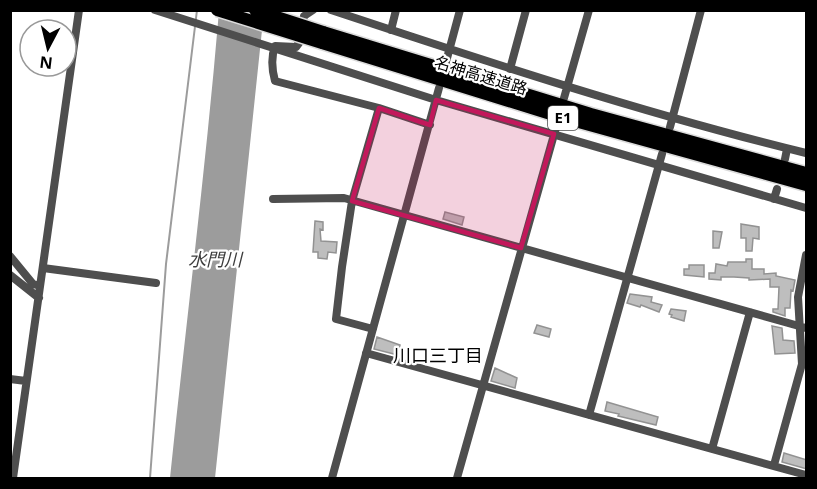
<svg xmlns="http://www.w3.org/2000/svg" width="817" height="489" viewBox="0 0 817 489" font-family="'Noto Sans','Noto Sans JP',sans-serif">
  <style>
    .water { fill: #9c9c9c }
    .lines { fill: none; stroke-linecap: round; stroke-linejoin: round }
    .stream { stroke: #9c9c9c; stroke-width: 2 }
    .building { fill: #bebebe; stroke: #929292; stroke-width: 1.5 }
    .highway-casing { stroke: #dbdbdb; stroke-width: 15 }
    .minor { stroke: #4e4e4e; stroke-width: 8 }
    .highway { stroke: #000; stroke-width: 12 }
    .highway-bridge-casing { stroke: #dbdbdb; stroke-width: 15; stroke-linecap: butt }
    .highway-bridge { stroke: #000; stroke-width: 12 }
    .marked { fill: #c2185b; fill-opacity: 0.2; stroke: #c2185b; stroke-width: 4.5; stroke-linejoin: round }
    .labels { text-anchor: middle; stroke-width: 4.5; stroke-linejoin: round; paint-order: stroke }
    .shield { fill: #fff; stroke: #4c4c4c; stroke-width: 1.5 }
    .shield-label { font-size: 15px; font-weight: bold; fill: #000 }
    .street-label { font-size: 16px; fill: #000; stroke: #fff }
    .water-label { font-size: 18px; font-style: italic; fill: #3d3d3d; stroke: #fff }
    .neighbourhood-label { font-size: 18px; fill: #000; stroke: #fff }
  </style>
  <rect width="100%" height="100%" fill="#fff"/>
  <path class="water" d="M219,11H264L215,478H170C186,322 206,167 219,11Z"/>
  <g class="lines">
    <path class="stream" d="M150,478L166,264L197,10"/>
  </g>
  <path class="building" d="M445,212L464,217L462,225L443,219Z
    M315,221L323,222V230L320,229L321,241L337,242L336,253L328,252L327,259L318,258V252H313Z
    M741,224L759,227V239L753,238L752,251H746V238H741Z
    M713,231L722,232L719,248H713Z
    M746,259H752V269H764V274L776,273V276L795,280L793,291L791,290L790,308H785V316L773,312V309H778L779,287H770V279L749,280V278L734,277H721V280L709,279V273H715L716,264L727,266L728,262H746Z
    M689,265H704V277L684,275V269H689Z
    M630,294L652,297L651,302L662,305L659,312L641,305L640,307L627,303Z
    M671,309L686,311L684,321L671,317L672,315L669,314Z
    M537,325L551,329L549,337L534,333Z
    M772,326L782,328L783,340L794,341L795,353L775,354Z
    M377,337L400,345L398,355L374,349Z
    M495,368L517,378L515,388L491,381Z
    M607,402L658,417L656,425L618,416L619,414L605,411Z
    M784,453L807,460V469L782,462Z"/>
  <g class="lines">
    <g class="highway-casing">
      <path id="highway" d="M323,32L591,114L806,173
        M322,43L557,116L806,185"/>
    </g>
    <path class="minor" d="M155,10L436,100L806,208
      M313,10L304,16L299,43L296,47L275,46C271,57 272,70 275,81L379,108
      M331,10C488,62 646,114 806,153
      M391,30L396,10
      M446,62L460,10
      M510,69L526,10
      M564,98L589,10
      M670,127L701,10
      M785,159L787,149
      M273,199L344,198L806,328
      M774,199L777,189
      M10,256L33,284L40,286
      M43,268L156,283
      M10,275L39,298
      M373,329L336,319L342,267L352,201L379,108L430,125
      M366,353L806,475
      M10,379L26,381
      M589,415L662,154
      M712,449L750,312
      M774,465L802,364L798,297L806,255
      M13,478L79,10
      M332,478L439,88
      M457,478L557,124"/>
    <use href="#highway" class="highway"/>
    <g class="highway-bridge-casing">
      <path id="highway-bridge" d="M217,10L322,43
        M255,10L323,32"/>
    </g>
    <use href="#highway-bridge" class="highway-bridge"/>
  </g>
  <path class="marked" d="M436,100L554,134L521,248L352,201L379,108L430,125Z"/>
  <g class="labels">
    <rect class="shield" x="548" y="106" width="30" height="24" rx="4.5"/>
    <g class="shield-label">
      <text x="563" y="123">E1</text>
    </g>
    <g class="street-label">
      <text transform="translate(481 75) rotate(17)" y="6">名神高速道路</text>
    </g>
    <g class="water-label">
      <text x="215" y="266">水門川</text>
    </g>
    <g class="neighbourhood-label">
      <text x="438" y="362">川口三丁目</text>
    </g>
  </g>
  <rect width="817" height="489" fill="none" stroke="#000000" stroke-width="24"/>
  <g transform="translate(48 48) rotate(187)"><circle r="28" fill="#ffffff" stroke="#999999" stroke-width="1.5"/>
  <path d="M0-4.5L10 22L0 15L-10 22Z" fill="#000000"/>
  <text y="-9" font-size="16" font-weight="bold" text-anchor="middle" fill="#000000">N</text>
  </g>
</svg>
